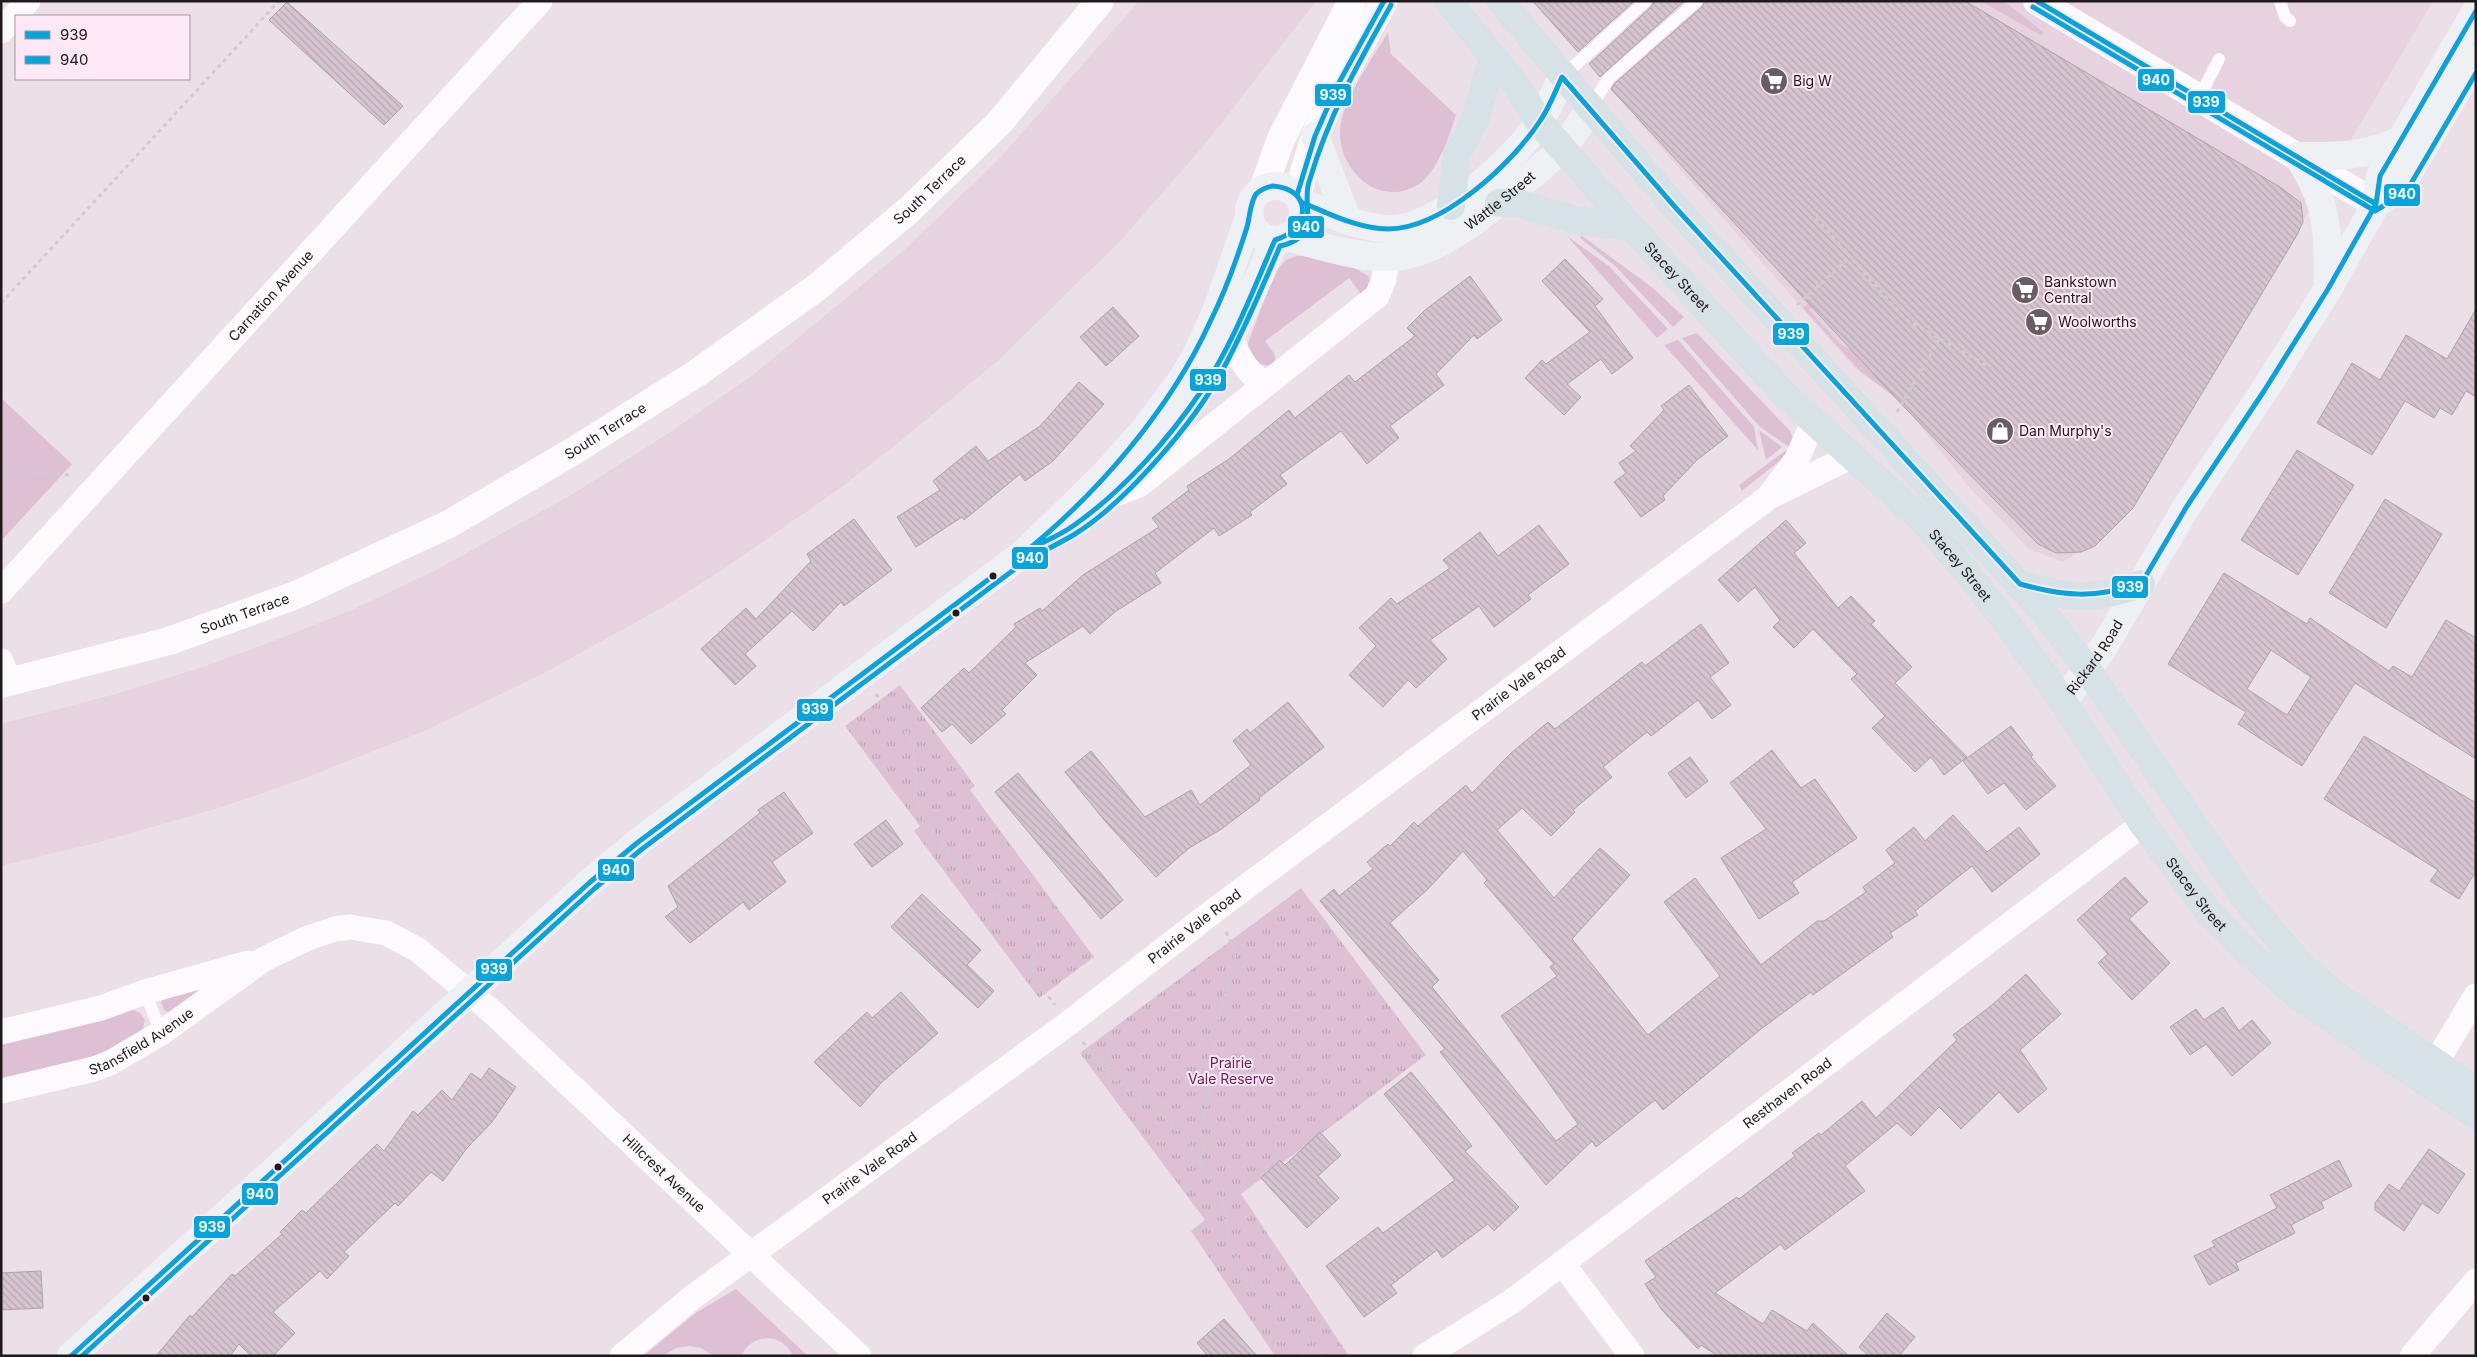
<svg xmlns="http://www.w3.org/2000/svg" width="2477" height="1357" viewBox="0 0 2477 1357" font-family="Inter,sans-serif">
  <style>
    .built { fill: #e7d2df }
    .green { fill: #dec0d4 }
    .park { fill: url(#park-tufts) }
    .building { fill: url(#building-back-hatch); stroke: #aca3a9; fill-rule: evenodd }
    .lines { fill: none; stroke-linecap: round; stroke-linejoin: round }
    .path { stroke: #cfccce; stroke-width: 3; stroke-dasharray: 4 4; stroke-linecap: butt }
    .service { stroke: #fcfafc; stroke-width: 12 }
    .minor { stroke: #fcfafc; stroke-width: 25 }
    .tertiary { stroke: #fcfafc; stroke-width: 28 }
    .secondary { stroke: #eef1f3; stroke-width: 28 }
    .trunk { stroke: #d6e2e6; stroke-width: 28 }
    .bus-1-casing { stroke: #fee8f6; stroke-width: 9 }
    .bus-2-casing { stroke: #fee8f6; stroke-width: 9 }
    .bus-1 { stroke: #03a5da; stroke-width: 5 }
    .bus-2 { stroke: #03a5da; stroke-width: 5 }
    .bus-dot { fill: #1f181d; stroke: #fee8f6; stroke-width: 2 }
    .labels { text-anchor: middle; stroke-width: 4; stroke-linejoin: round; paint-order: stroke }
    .poi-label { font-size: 14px; fill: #1f181d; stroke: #fee8f6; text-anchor: start }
    .street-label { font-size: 14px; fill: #1f181d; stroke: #fee8f6 }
    .park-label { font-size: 14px; fill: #6d235a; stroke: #fee8f6 }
    .line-badge { stroke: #fee8f6; stroke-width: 2 }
    .badge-label { font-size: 14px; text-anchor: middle; font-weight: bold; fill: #fff }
  </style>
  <defs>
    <pattern id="park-tufts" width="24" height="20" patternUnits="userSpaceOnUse" patternTransform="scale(1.25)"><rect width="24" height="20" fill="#dec0d4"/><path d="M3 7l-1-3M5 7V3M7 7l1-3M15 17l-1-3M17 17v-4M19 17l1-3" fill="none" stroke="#bea4b6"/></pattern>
    <pattern id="building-back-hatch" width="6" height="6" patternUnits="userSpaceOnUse" patternTransform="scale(1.25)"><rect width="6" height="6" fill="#d6c4d0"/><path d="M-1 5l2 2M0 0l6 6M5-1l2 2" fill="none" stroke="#b7a8b2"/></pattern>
  </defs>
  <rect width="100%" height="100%" fill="#ece0e8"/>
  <path class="built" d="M1139,1H1316L1206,143L1122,239L1000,359L893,447L839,489L725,568L667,605L546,672L429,729L300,780L219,808L96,843L1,866V724L112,695L197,669L276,640L352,610L434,571L571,495L669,433L753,375L903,251L999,159Z
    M1531,1H2433L2138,500L2100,540L2062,562L2028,548L1970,488L1900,401L1854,367L1635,118L1637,89L1663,66L1600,9L1586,21L1546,18Z"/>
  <path class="green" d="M1981,1H2004L2043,32L2042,36Z
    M1388,32L1391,54L1456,115C1450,135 1437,172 1419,184C1380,209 1339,172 1340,131C1341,101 1373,58 1388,32Z
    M1581,235L1654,289L1684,317L1673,327L1615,266L1580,238Z
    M1567,236L1609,266L1668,329L1657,338Z
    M1296,256C1313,255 1357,265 1369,277L1371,287L1361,294L1349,278L1265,341C1270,349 1278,354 1274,364C1259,369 1247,357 1248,343L1275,272L1286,260Z
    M1822,292L1825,295L1809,310L1839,343L1908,384L1899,400L1861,372L1803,308Z
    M1697,333L1790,431L1794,441L1789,447L1759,426L1682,338Z
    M1678,340L1754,427L1758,450L1664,345Z
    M1,398L72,464L1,541Z
    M1759,430L1782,447L1766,460Z
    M1786,450L1787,455L1742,491L1739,485Z
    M197,987L200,991L171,1014L164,1010L161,1003L163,998Z
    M132,1009L140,1013L145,1020L142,1032L105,1056L1,1082V1041Z
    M736,1289L808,1356H793C782,1332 752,1333 741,1356H714L701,1348L690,1346L676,1348L663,1356H643L697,1312Z"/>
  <path class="park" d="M900,685L975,786L970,790L1094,957L1039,998L914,831L920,826L845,726Z
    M1301,888L1426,1055L1241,1194L1349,1356H1275L1191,1231L1205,1220L1080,1053Z"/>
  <path class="building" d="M1533,1H1634L1578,52Z
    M1654,1H1684L1600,77L1589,64L1651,7Z
    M1705,1H1965L2280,187L2301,203L2303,222L2297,235L2133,508L2095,546L2081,552L2056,553L2038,544L1904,407L1611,89L1615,83L1702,7Z
    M287,2L403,106L384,125L269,20Z
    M1565,259L1603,299L1595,306L1633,358L1612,374L1601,359L1567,384L1581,397L1564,415L1525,378L1542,360L1546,364L1590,332L1542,281Z
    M1470,276L1502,320L1477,339L1474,335L1436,374L1444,385L1390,426L1399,438L1367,464L1341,431L1280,475L1287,484L1250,512L1252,515L1219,536L1214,528L1155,573L1161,583L1116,611L1090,634L1083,626L1025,663L1037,675L1002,710L1006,714L971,744L952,724L942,732L921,708L964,668L969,673L1016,627L1014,624L1040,608L1042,611L1083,575L1159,527L1152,518L1189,490L1187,486L1229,459L1289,410L1295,418L1349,375L1355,382L1415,336L1407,328L1425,310Z
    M1113,307L1139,336L1106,366L1080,337Z
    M2476,309V397L2466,391L2452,415L2440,408L2434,418L2405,401L2372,455L2317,423L2352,363L2380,380L2406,335L2447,359Z
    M1079,382L1104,404L1053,461L1025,481L1020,474L964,520L962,517L916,547L897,517L940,490L933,481L976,446L988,461L1040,426Z
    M1689,385L1728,436L1697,460L1663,496L1665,500L1641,517L1614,482L1626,473L1619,463L1636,451L1630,446L1664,410L1661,406Z
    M2297,450L2354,485L2298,575L2241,540Z
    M2385,499L2442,534L2386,628L2329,593Z
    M854,519L892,570L844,606L841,602L813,631L792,611L745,654L756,666L735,685L701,649L746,608L756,619L811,561L807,554Z
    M1786,520L1806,543L1794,553L1838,608L1851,596L1875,621L1871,624L1912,667L1895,683L1967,757L1944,775L1931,757L1915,772L1872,728L1885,716L1851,679L1857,674L1813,629L1794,648L1773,627L1780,620L1755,587L1738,602L1718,580Z
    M1539,525L1569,564L1528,595L1531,599L1494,627L1479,606L1430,640L1447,659L1416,688L1408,680L1383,707L1349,675L1376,646L1359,628L1391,598L1397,604L1450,568L1443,560L1480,532L1498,556Z
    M2224,573L2307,624L2310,618L2389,671L2393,666L2412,677L2446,620L2476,638V759L2355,683L2302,766L2238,724L2246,712L2168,664ZM2271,650L2311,677L2287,715L2247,689Z
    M1701,624L1729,663L1710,677L1731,705L1712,719L1698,700L1651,736L1647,732L1603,767L1612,777L1573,810L1575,812L1551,836L1522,808L1497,830L1554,898L1600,848L1630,875L1572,939L1648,1035L1720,976L1664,902L1695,878L1761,965L1817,921H1824L1866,892L1863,887L1895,863L1886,850L1914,827L1925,841L1953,815L1987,852L2019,827L2040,854L1992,892L1972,866L1915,911L1918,915L1890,933L1893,937L1813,995L1811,992L1761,1029L1663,1110L1655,1100L1596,1147L1592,1141L1546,1185L1440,1052L1445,1049L1320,901L1334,889L1339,896L1373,869L1367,862L1388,844L1390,846L1414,822L1418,826L1466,785L1472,793L1510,754L1548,722L1555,729L1642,662L1645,666ZM1463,851L1487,880L1484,883L1554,964L1550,967L1557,976L1501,1016L1578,1124L1556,1141L1432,987L1439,980L1390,923L1428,889Z
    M1288,702L1324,747L1259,798L1260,800L1220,830L1189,848L1156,877L1105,821L1065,772L1091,751L1145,817L1191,790L1200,805L1251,765L1233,741L1247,729L1250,733Z
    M2011,726L2033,755L2031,757L2056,786L2026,810L2004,783L1988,794L1963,761Z
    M2364,736L2476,803V871L2459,899L2430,881L2438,870L2324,799Z
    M1772,750L1801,788L1815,779L1857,838L1792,882L1799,893L1759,919L1721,858L1766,829L1730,783Z
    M1690,757L1708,781L1686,798L1668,773Z
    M1018,773L1123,900L1101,919L995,792Z
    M784,792L813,833L772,862L786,882L749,910L743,902L690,943L665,917L678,907L668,886L760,813L758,810Z
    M886,820L903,844L872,867L854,844Z
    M2125,877L2148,902L2129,919L2170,963L2132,1000L2098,963L2108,954L2077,920Z
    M922,894L981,950L967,965L994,991L978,1008L891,927Z
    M2026,974L2061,1014L2020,1050L2047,1089L2018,1113L1999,1092L1961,1129L1939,1107L1911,1136L1897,1123L1845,1166L1865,1191L1785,1250L1781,1244L1715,1293L1763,1324L1772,1310L1807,1331L1813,1323L1849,1356H1718L1701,1345L1698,1349L1662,1310L1645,1284L1656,1277L1645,1261L1737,1197L1739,1199L1795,1156L1792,1153L1819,1133L1821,1135L1862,1101L1876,1118L1957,1040L1953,1035L1992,1005Z
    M901,992L938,1033L881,1083L860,1107L814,1062L867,1012L872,1018Z
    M2223,1007L2239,1031L2252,1020L2271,1043L2232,1076L2206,1044L2190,1055L2170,1027L2196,1009L2204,1020Z
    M489,1068L516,1087L492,1122L467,1148L443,1181L431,1172L398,1206L395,1203L344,1252L349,1256L327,1279L320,1271L273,1312L295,1333L273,1356H251L239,1344L230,1356H156L190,1315L192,1317L232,1274L235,1276L282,1234L280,1232L302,1210L306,1213L377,1144L384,1151L413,1111L418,1115L442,1090L452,1100L471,1073L481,1080Z
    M1411,1072L1472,1146L1465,1151L1519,1207L1494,1231L1488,1224L1442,1258L1437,1250L1391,1285L1397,1293L1364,1317L1326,1266L1378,1227L1383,1233L1455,1180L1384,1094Z
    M1320,1132L1341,1155L1318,1176L1339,1198L1307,1228L1261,1178L1280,1160L1285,1165Z
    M2429,1149L2465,1174L2438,1214L2422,1203L2404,1231L2375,1210V1203L2389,1184L2399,1191Z
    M2339,1160L2352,1186L2321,1202L2324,1208L2291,1225L2295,1233L2236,1263L2239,1270L2209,1285L2194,1256L2215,1246L2212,1241L2277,1208L2270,1195Z
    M41,1271L43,1308L1,1310V1273Z
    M1887,1313L1915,1337L1899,1356H1869L1859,1347Z
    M1224,1319L1257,1356H1208L1197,1343Z"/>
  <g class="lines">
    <path class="path" d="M1816,218L1905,319L1986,365
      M1,303L279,1
      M1797,305L1850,257
      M1897,412L1940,338
      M1,471L71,475
      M876,694C886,707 902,721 909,736C919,759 912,784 919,807C922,819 934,833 941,842C951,856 964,865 976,876C987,886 995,898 1007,904C1021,911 1033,908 1039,927C1045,944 1027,957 1032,974L1055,1005
      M1083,1042L1108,1075L1159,1112L1178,1130L1200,1161L1218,1192L1224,1209L1230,1247L1247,1281L1260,1295L1296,1322L1303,1331L1314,1356
      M1101,1067L1112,1038
      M1200,1161L1204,1147L1200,1131L1209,1092L1217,1024L1235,961L1234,949L1226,932"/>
    <path class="service" d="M2280,1L2285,17L2290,21
      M1562,77L1646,1
      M2199,98L2219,59
      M1590,108L1609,78L1697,1
      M145,992L161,1033"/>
    <g class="minor">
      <path d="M1,31L28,1"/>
      <path d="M1231,338C1239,358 1246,372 1264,383"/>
      <path d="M1118,493L1139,485L1377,296L1384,279L1387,257"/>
      <path d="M1770,495L1797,459L1814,420"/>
      <path id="s1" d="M1,591L540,1"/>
      <path d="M1,661L9,682"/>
      <path d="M1,1032L101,1008L145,992L248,963"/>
      <path d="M2435,1064L2476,996"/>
      <path id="s2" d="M1,1091L94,1069L110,1063L161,1033L264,959L308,938L335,929L350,927L386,933L418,950L489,1009L859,1356"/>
      <path d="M1562,1263L1632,1356"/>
      <path id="s3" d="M622,1356L694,1296L1069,1023L1211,913L1769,497L1852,456"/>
      <path id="s4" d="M1425,1356L1511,1302L2143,824"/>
      <path d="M2412,1356L2476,1281"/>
    </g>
    <g class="tertiary">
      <path d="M2037,1L2376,204"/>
      <path d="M1263,189L1281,139L1352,1"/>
      <path d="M1297,195L1315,136L1336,88L1384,1"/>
      <path id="s5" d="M1,684L169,641L296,595L449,524L572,452L697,373L816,288L909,210L1000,122L1100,1"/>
    </g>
    <g class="secondary">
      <path d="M1315,136L1348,221"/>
      <circle cx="1276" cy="213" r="27"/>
      <path d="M1301,202C1328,213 1358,227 1388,229C1434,233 1516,159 1540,121C1548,108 1555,92 1562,77"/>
      <path d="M2376,204L2400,188L2476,58"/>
      <path id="s6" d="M1287,237C1324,246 1369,263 1407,255C1449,246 1500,202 1532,175C1542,166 1554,157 1563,147C1573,136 1581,122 1589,109"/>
      <path d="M2328,287C2328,255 2329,225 2318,195C2313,181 2305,169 2298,156C2337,156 2364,157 2401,140"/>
      <path d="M1096,507C1188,431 1230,347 1275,240"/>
      <path id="s7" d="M2063,702L2102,650L2187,506L2264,391L2328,289L2376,204L2380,176L2476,11"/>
      <path d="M71,1356L589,883L637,843L1024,553L1104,475L1145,429L1182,379L1196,356L1217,309L1249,217"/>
    </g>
    <g class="trunk">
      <path id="s8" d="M1448,1L1519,89L1539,122L1632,228L1785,395L1923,521L1969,575L2015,634L2063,702L2143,824L2210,914L2233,938L2289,989L2339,1025L2476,1116"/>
      <path d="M1500,1L1675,207L2042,610L2088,670L2244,897L2281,942L2305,969L2340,998L2476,1090"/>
      <path d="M1499,203H1518L1575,220L1632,228"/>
      <path d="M1451,206L1457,154L1475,120L1493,57"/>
      <path d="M2020,584C2071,599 2090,601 2141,584"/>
    </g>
    <g class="bus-1-casing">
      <path id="bus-1" d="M2037,1L2376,204
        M1273,186C1313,189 1311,229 1275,240C1253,290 1233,344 1202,390C1168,440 1123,491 1073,526C1056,538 1036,544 1020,556C1096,496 1170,410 1210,322C1225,292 1237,259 1247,227C1250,216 1250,203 1256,194C1261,189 1267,187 1273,186Z
        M1297,195L1315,136L1336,88L1384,1
        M1301,202C1328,213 1358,229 1388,229C1442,229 1512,164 1540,121C1549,108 1555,92 1562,77L1675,207L2020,584C2066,597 2095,598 2141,584L2187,506L2264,391L2328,289L2376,204L2380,176L2476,11
        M637,843L993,576
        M637,843L993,576
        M71,1356L589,883L637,843"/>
    </g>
    <g class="bus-2-casing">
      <path id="bus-2" d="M2033,7L2375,211L2406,192L2476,73
        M82,1356L594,889L642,849L1028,559C1044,551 1060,543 1075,534C1125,503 1194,423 1222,371C1244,331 1262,288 1280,246C1323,236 1301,207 1309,182C1329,115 1357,65 1391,5"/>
    </g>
    <use href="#bus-1" class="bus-1"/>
    <use href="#bus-2" class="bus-2"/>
  </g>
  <defs>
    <g id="supermarket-disc" transform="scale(1.4375)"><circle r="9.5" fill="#675e64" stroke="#fee8f6"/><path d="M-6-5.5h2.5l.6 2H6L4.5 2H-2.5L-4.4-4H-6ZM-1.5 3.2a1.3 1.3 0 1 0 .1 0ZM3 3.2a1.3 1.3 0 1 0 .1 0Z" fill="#fff"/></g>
    <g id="shop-disc" transform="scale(1.4375)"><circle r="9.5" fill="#675e64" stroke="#fee8f6"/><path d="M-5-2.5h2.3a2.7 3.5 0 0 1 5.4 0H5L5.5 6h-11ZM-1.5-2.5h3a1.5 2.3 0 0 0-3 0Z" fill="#fff"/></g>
  </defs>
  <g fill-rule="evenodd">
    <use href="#supermarket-disc" x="1774" y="81"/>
    <use href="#supermarket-disc" x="2025" y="290"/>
    <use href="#supermarket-disc" x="2039" y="322"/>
    <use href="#shop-disc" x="2000" y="431"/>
  </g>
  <g class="bus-dot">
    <circle cx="993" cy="576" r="4.5"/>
    <circle cx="956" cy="613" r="4.5"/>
    <circle cx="278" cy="1167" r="4.5"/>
    <circle cx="146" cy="1298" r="4.5"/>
  </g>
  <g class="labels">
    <g class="poi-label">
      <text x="1793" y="86">Big W</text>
      <text x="2044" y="287">Bankstown<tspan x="2044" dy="16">Central</tspan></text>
      <text x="2058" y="327">Woolworths</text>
      <text x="2019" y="436">Dan Murphy's</text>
    </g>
    <g class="street-label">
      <text dy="5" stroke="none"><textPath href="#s5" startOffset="1064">South Terrace</textPath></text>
      <text dy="5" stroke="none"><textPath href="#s6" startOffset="231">Wattle Street</textPath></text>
      <text dy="5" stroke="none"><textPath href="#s8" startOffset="359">Stacey Street</textPath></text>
      <text dy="5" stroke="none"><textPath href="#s1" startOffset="400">Carnation Avenue</textPath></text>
      <text dy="5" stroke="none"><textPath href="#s5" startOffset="659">South Terrace</textPath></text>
      <text dy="5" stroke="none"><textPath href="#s8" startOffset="764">Stacey Street</textPath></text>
      <text dy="5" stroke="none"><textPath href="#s5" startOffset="254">South Terrace</textPath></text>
      <text dy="5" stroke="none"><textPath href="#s7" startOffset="55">Rickard Road</textPath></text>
      <text dy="5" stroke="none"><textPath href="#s3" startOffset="1121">Prairie Vale Road</textPath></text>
      <text dy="5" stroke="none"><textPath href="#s8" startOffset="1169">Stacey Street</textPath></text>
      <text dy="5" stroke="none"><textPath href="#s3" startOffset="716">Prairie Vale Road</textPath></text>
      <text dy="5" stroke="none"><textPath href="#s2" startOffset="150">Stansfield Avenue</textPath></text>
      <text dy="5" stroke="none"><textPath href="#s4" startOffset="448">Resthaven Road</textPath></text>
      <text dy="5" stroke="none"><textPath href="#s3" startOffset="311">Prairie Vale Road</textPath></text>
      <text dy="5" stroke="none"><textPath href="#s2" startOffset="796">Hillcrest Avenue</textPath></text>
    </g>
    <g class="park-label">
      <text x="1231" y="1068">Prairie<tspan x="1231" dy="16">Vale Reserve</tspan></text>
    </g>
  </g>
  <g class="line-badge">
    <rect x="2137" y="68" width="38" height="24" rx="5" fill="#03a5da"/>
    <rect x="1314" y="83" width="38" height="24" rx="5" fill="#03a5da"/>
    <rect x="2187" y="90" width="39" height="24" rx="5" fill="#03a5da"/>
    <rect x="2383" y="183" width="38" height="24" rx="5" fill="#03a5da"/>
    <rect x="1287" y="215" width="38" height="24" rx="5" fill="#03a5da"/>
    <rect x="1772" y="322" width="38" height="24" rx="5" fill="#03a5da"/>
    <rect x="1189" y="368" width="38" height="24" rx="5" fill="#03a5da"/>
    <rect x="1011" y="546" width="38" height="24" rx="5" fill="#03a5da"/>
    <rect x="2111" y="575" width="38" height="24" rx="5" fill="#03a5da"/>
    <rect x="796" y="698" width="38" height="24" rx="5" fill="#03a5da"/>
    <rect x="597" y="858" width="38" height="24" rx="5" fill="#03a5da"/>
    <rect x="475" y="958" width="38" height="24" rx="5" fill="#03a5da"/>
    <rect x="241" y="1182" width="38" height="24" rx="5" fill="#03a5da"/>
    <rect x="193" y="1215" width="38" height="24" rx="5" fill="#03a5da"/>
  </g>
  <g class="badge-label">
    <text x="2156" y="85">940</text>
    <text x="1333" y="100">939</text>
    <text x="2206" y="107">939</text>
    <text x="2402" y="199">940</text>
    <text x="1306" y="232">940</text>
    <text x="1791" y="339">939</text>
    <text x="1208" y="385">939</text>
    <text x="1030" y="563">940</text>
    <text x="2130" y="592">939</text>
    <text x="815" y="714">939</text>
    <text x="616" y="875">940</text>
    <text x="494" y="974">939</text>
    <text x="260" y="1199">940</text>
    <text x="212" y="1232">939</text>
  </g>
  <rect width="2477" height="1357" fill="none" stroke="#1f181d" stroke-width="5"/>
  <rect x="15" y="15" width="175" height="65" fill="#fee8f6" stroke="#a5959f"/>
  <rect x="25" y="31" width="25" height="8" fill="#03a5da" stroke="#a5959f"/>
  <text x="60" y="40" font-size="15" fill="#1f181d">939</text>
  <rect x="25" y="56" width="25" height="8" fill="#03a5da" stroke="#a5959f"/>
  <text x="60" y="65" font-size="15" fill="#1f181d">940</text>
</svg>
